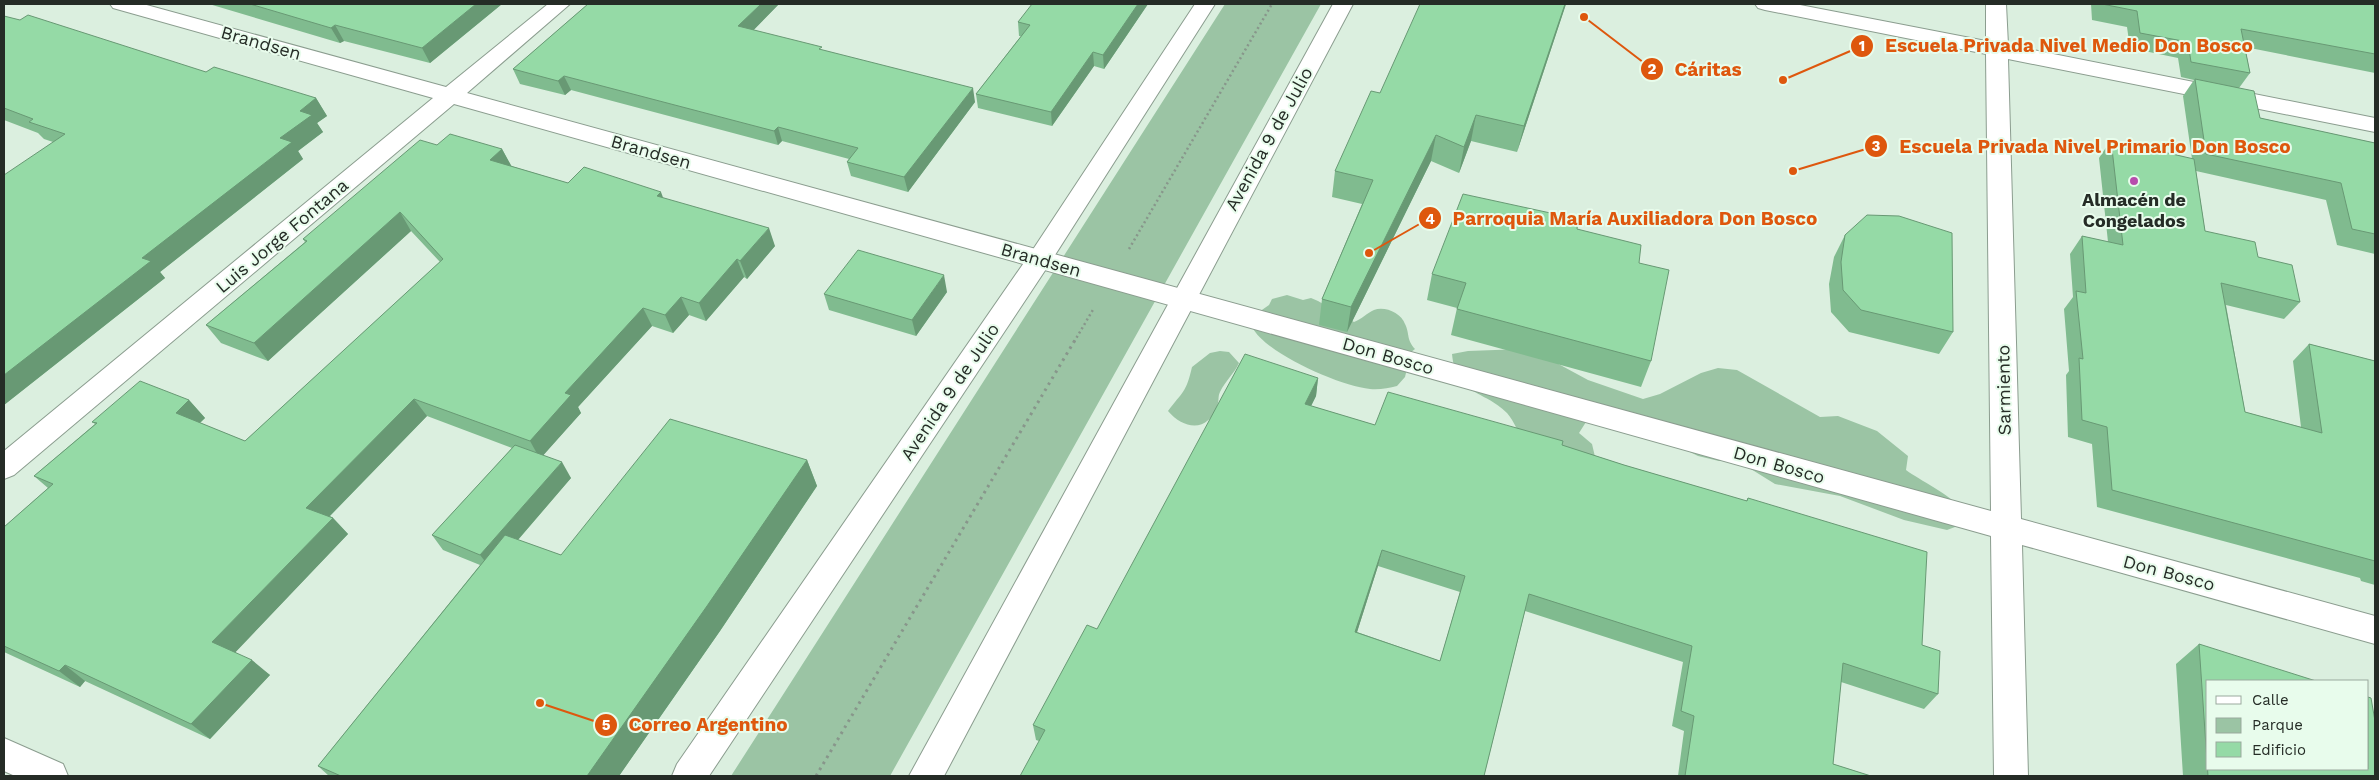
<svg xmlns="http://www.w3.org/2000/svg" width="2379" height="780" viewBox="0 0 2379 780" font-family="'Work Sans',sans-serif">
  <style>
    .green { fill: #9bc4a4 }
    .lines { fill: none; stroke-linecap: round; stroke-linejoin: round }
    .street-casing { stroke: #8b9d8f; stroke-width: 2 }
    .secondary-casing { stroke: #8b9d8f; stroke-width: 2 }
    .path-far1 { stroke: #88968b; stroke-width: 2.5; stroke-dasharray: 2 3; stroke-linecap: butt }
    .path { stroke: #88968b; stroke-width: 3; stroke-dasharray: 2.5 4.5; stroke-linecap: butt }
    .street { fill: #fff; fill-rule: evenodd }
    .secondary { fill: #fff; fill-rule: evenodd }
    .wall { fill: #80bb8f; fill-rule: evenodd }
    .shaded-wall { fill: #689974 }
    .building { fill: #95daa6; stroke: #689974; fill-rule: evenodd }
    .poi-dot { fill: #b74cad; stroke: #e8fcec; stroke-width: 2 }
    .labels { text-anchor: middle; stroke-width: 4; stroke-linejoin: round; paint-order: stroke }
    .street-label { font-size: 18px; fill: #252c26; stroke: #e8fcec }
    .poi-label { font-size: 18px; font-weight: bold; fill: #252c26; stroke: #e8fcec }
    .leader { fill: none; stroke: #de570d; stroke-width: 2 }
    .callout-dot { fill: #de570d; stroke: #e8fcec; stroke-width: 2 }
    .mark-label { font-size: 15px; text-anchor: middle; font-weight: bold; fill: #fff }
    .callout-label { font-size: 19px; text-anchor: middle; font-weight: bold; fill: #de570d; stroke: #e8fcec; stroke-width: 4; stroke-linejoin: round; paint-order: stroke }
  </style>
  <rect width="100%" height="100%" fill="#dbefdf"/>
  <path class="green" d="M1225,4H1321L890,776H731Z
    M1287,295L1303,300L1311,298L1318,301L1354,322C1362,319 1367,313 1374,310C1385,306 1401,313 1405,324C1410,334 1406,339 1415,349L1411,352L1405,377L1397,386C1389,388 1379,390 1370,389C1340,386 1266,354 1252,327L1259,312L1269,305L1272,299Z
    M1522,349L1540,354L1588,380L1643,399L1660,394L1701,373L1718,368L1737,370L1820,417L1838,416L1877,431L1908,456L1906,470C1919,480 1952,495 1959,508C1961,512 1962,519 1963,524L1947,530L1904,520L1840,496L1775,484L1738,461H1719L1698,456L1680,447L1606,421L1586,422L1579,433L1592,444L1596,461L1525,443C1519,434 1514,421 1507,413C1483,389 1456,396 1452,354L1468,351Z
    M1220,351L1229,352L1239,363C1234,374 1225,381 1220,392C1218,396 1219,399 1218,403C1210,432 1185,431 1168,411C1183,391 1186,393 1192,367L1210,353Z"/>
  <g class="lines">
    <g class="street-casing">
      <path id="street" d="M110,4H143L446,87L548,4H570L467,93L1991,511L1986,54L1765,10L1758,8L1755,4H1795L1986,41V4H2006L2008,45L2375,118V132L2008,59L2021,519L2375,616V644L2022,545L2028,776H1994L1991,536L454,104L14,475L4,479V451L433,98L113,8Z"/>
    </g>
    <g class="secondary-casing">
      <path id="secondary" d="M1195,4H1215L1048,266L709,776H672L677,764L1030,254Z
        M1333,4H1353L944,776H909Z
        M4,738L63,764L68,776H15L4,771Z"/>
    </g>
    <path class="path-far1" d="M1129,249L1272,4
      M1074,342L1094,308"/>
    <path class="path" d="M816,776L1075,340"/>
    <use href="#street" class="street"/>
    <use href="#secondary" class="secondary"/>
  </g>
  <path class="wall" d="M209,4H502L430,63L344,41L340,43Z
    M588,4H779L753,30L822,50L975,102L908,192L851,176L847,162L849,159L782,141L778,145L571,90L565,95L520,84L513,69Z
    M1148,4L1104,69L1094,66L1052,126L978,108L976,94L1021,36H1019L1018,22Z
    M1566,4L1517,152L1471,141L1459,173L1431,161L1347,332L1319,325L1322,299L1362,204L1332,197L1335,171L1380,93Z
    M2091,4H2375V73L2245,47L2250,73L2239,88L2260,118L2375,143V254L2337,245L2326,200L2196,171L2205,231L2258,257L2300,302L2284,319L2226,305L2245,412L2301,427L2293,361L2309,344L2375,361V585L2361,581L2360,578L2097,507L2092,444L2068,437L2066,375L2069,371L2064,309L2073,297L2070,254L2082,236L2108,242L2099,158L2111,140L2192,159L2183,96L2194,80L2181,77L2178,58L2130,48L2127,27L2092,20Z
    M4,16L206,72L316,98L327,116L317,123L323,132L298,151L303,159L160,272L165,278L4,405L53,142L44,139L38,133L4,120Z
    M437,145L502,149L511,166L568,183L663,198L775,246L747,279L744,277L706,321L689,315L673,333L652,326L578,407L581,413L543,455L571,478L518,540L561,555L807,460L817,486L720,631L619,776H329L318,766L480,565L443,550L432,535L512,448L427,416L330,516L333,518L348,534L235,652L270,675L210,739L85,681L80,687L4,652V527L48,488L34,476L95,424L92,422L189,400L205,418L200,423L245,441L440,262L411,231L268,361L221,343L206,325L305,242L303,239Z
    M1577,229L1639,263L1651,361L1641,387L1451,335L1457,308L1427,300L1432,274Z
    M1845,235L1953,332L1939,354L1849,332L1831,312L1829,284L1834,257Z
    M947,292L916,336L829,310L824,294Z
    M1318,378L1316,396L1311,406L1375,425L1562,445L1624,465L1746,501L1748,498L1922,645L1938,694L1924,709L1841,682L1833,764L1871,776H1678L1684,731L1672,726L1683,662L1525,611L1484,776L1039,741L1036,740L1033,725ZM1378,566L1460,592L1440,661L1357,632Z
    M2199,644L2375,776H2183L2176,664Z"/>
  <path class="shaded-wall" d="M476,4H502L430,63L422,48Z
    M761,4H779L743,41L738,26Z
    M1138,4H1148L1104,69L1103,55Z
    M1565,4H1566L1517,152L1524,126Z
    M335,25L344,41L340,43L331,28Z
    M1093,52L1094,66L1052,126L1051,112Z
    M564,76L571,90L565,95L558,81Z
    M973,88L975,102L908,192L904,177Z
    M316,98L327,116L317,123L323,132L298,151L303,159L160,272L165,278L4,405V375L142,258L280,138L300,111Z
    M1476,115L1471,141L1459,173L1464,147Z
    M778,127L782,141L778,145L774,131Z
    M1436,135L1431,161L1347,332L1351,307Z
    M502,149L512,167L490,160Z
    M661,192L668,211L657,196Z
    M400,212L411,231L268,361L254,343Z
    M769,228L775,246L747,279L740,261Z
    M737,259L744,277L706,321L699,303Z
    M944,275L947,292L916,336L912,320Z
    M681,297L689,315L673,333L665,315Z
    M643,308L652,326L578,407L581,413L540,459L530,441L565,393Z
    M1318,378L1316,396L1303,422L1305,404Z
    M414,399L427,416L321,525L306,508Z
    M189,400L205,418L192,430L176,413Z
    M807,460L817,486L720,631L619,776H587Z
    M562,462L571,478L492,570L480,555Z
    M333,518L348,534L230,658L212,642Z
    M1382,550L1378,566L1352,648L1355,632Z
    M252,660L270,675L210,739L191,724Z
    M65,665L85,681L80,687L59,671Z"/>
  <path class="building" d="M250,4H476L422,48L335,25L331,28Z
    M588,4H761L738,26L822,47L819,49L973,88L904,177L847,162L858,148L778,127L774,131L564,76L558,81L513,69Z
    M1032,4H1138L1103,55L1093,52L1051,112L976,94L1030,25L1018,22Z
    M1420,4H1565L1524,126L1476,115L1464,147L1436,135L1351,307L1322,299L1373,180L1335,171L1371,91L1380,93Z
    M2102,4H2375V54L2241,29L2250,73L2191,62L2188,42L2140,33L2137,11Z
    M28,15L206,72L214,67L316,98L300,111L312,115L280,138L292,142L142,258L151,261L4,375V175L65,134L29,122L33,119L4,108V16L20,20Z
    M2195,79L2254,91L2260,118L2375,143V234L2352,229L2341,183L2206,154Z
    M450,134L502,149L490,160L568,183L584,167L661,192L657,196L769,228L740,261L737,259L699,303L681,297L665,315L643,308L565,393L571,395L530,441L414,399L306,508L333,518L212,642L252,660L191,724L65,665L59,671L4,646V527L53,484L34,476L97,423L92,422L140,381L189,400L176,413L245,441L443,259L400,212L254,343L206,325L307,241L303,239L420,140L437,145Z
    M2111,140L2194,159L2205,231L2255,242L2258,257L2292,265L2300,302L2221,283L2245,412L2322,433L2309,344L2375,361V561L2112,490L2107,427L2082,420L2079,358L2083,359L2076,291L2086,293L2082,236L2123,245Z
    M1463,194L1578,219L1577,229L1641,245L1639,263L1669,270L1651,361L1457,309L1466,283L1432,274Z
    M1867,215L1899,216L1952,233L1953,332L1861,310L1843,290L1841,262L1845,235Z
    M858,250L944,275L912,320L824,294Z
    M1245,354L1318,378L1305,404L1375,425L1388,392L1563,441L1562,445L1624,465L1747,501L1748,498L1927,552L1922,645L1940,651L1938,694L1843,663L1833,764L1871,776H1685L1694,716L1681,711L1692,646L1529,594L1484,776H1020L1045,730L1033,725L1087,625L1097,629ZM1382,550L1465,576L1440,661L1355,632Z
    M670,419L807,460L707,606L587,776H341L318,766L505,535L561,555Z
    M515,445L562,462L480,555L432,535Z
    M2199,644L2316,681H2208V769H2368V697L2371,698L2375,721V776H2208Z"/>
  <circle class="poi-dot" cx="2134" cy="181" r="5"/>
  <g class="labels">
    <g class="street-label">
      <text transform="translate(261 43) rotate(16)" y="6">Brandsen</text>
      <text transform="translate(1269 139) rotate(-61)" y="6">Avenida 9 de Julio</text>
      <text transform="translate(651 152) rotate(16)" y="6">Brandsen</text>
      <text transform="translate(282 236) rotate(-40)" y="6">Luis Jorge Fontana</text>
      <text transform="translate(1041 260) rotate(16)" y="6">Brandsen</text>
      <text transform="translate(1388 356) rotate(16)" y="6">Don Bosco</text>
      <text transform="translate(2004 390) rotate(-91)" y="6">Sarmiento</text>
      <text transform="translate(950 392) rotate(-56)" y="6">Avenida 9 de Julio</text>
      <text transform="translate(1779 465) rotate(16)" y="6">Don Bosco</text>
      <text transform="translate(2169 573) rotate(15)" y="6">Don Bosco</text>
    </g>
    <g class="poi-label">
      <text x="2134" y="206">Almacén de<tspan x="2134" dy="21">Congelados</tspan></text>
    </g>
  </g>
  <path class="leader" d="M1783 80L1862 46M1584 17L1652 69M1793 171L1876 146M1369 253L1430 218M540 703L606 725"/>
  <g class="callout-dot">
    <circle cx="1783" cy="80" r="5"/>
    <circle cx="1584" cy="17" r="5"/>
    <circle cx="1793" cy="171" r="5"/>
    <circle cx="1369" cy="253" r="5"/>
    <circle cx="540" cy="703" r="5"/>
    <circle cx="1862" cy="46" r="12"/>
    <circle cx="1652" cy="69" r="12"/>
    <circle cx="1876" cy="146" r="12"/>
    <circle cx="1430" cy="218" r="12"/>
    <circle cx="606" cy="725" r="12"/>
  </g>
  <g class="mark-label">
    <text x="1862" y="51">1</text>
    <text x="1652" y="74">2</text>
    <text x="1876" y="151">3</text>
    <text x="1430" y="224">4</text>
    <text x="606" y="730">5</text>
  </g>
  <g class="callout-label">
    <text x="2069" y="52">Escuela Privada Nivel Medio Don Bosco</text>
    <text x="1708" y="76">Cáritas</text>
    <text x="2095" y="153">Escuela Privada Nivel Primario Don Bosco</text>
    <text x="1635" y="225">Parroquia María Auxiliadora Don Bosco</text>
    <text x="708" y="731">Correo Argentino</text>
  </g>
  <rect width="2379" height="780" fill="none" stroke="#252c26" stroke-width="10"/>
  <rect x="2206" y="680" width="162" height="90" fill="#e8fcec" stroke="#9aa99d"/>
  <rect x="2216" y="696" width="25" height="8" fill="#ffffff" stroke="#9aa99d"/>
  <text x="2252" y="705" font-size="15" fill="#252c26">Calle</text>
  <rect x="2216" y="718" width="25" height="15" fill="#9bc4a4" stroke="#9aa99d"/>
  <text x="2252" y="730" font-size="15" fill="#252c26">Parque</text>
  <rect x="2216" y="742" width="25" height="15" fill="#95daa6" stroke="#9aa99d"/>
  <text x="2252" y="755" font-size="15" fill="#252c26">Edificio</text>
</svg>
